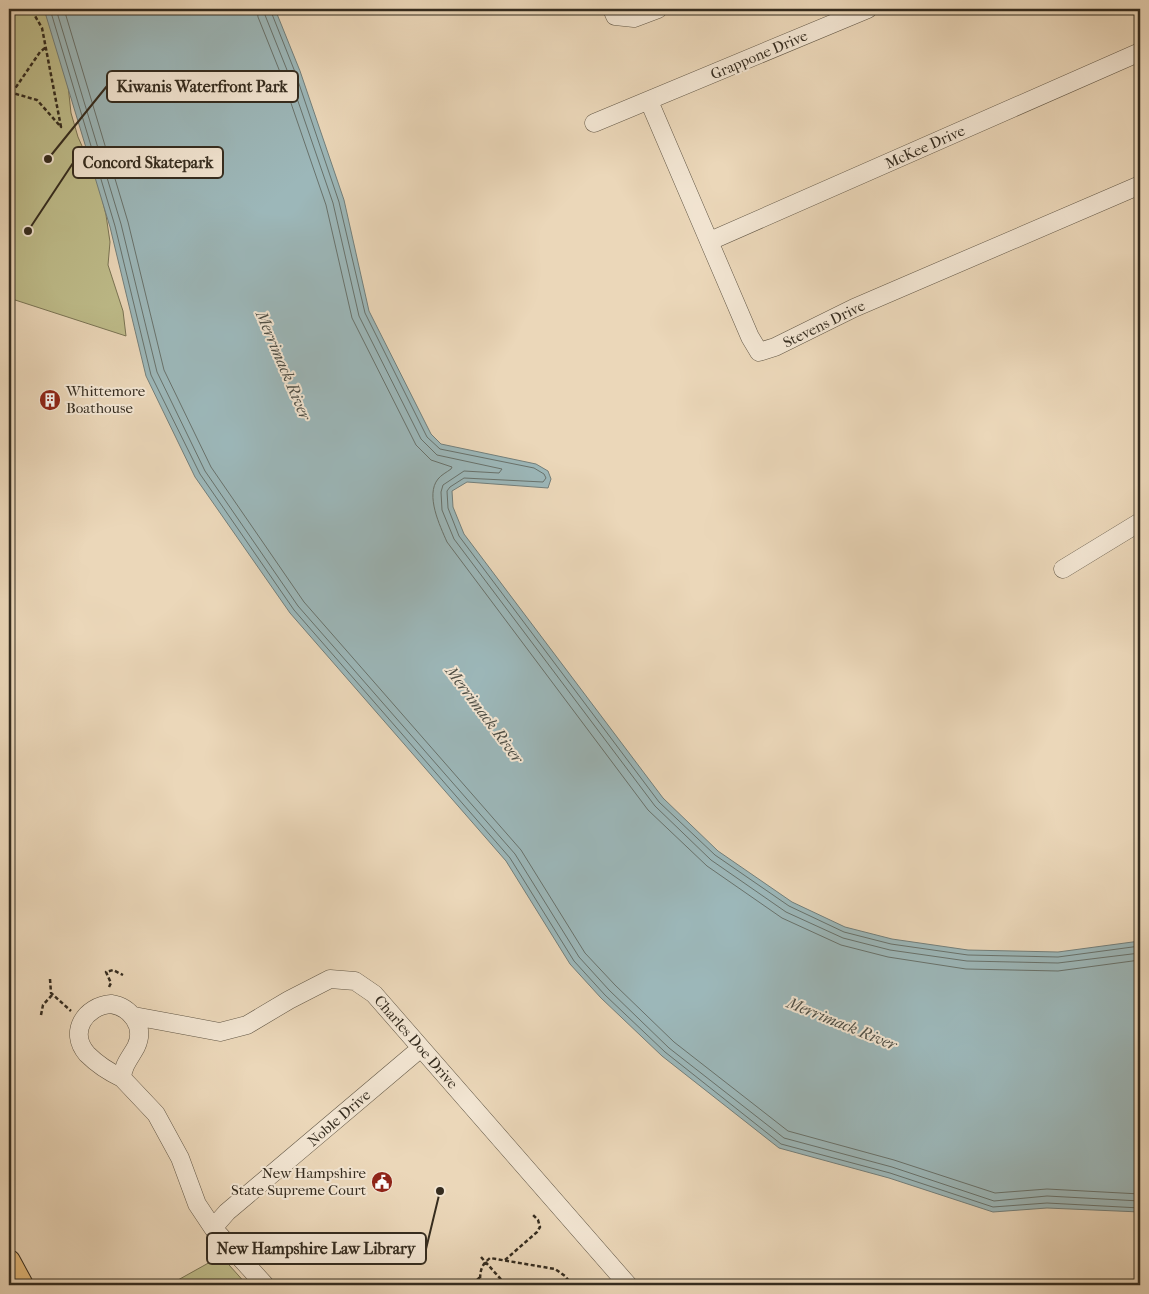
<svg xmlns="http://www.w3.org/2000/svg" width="1149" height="1294" viewBox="0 0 1149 1294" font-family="'IM FELL French Canon',serif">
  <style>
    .green { fill: #bebc8a; stroke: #7a7454 }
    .water { fill: #9cb7b9; stroke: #737f7b }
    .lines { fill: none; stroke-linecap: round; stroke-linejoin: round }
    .shore { stroke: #68726c; stroke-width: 1 }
    .minor-casing { stroke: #625746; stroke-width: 19 }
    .major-casing { stroke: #352c1f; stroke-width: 24 }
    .path { stroke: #352c1f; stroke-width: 2.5; stroke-dasharray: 4 2.5; stroke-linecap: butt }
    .minor { stroke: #f2e5d2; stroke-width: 18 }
    .major { stroke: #e6bc7c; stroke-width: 22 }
    .labels { text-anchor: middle; stroke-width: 4; stroke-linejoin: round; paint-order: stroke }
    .street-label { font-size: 15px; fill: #352c1f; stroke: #f2e5d2 }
    .poi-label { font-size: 15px; fill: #352c1f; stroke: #f2e5d2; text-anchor: start }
    .water-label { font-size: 16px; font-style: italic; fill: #4f4f46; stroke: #f2e5d2 }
    .leader { fill: none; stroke: #352c1f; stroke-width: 2 }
    .callout-dot { fill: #352c1f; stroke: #f2e5d2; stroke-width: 2 }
    .callout { fill: #f2e5d2; stroke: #352c1f; stroke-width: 2 }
    .callout-label { font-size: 16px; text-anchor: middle; font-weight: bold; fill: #352c1f }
  </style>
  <rect width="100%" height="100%" fill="#ebd7b9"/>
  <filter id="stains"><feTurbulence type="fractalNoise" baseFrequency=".004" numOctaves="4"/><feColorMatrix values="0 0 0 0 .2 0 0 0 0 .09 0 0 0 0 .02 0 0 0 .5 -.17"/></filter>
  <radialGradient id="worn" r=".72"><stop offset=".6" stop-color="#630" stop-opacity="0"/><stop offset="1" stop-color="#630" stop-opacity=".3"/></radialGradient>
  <path class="green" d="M9,9H53L67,76L71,113L78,137L98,182L106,215L110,242L108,265L123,311L126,336L9,298Z
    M221,1256L247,1285H169Z"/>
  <path class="water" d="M44,9H275L300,71L344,200L369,311L431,434L441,444L536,464L548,471L551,479L548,488L467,482L452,491L453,507L464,534L663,798L718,851L792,902L845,927L892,939L968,950L1058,952L1140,941V1212L1047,1208L993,1212L889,1178L779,1148L662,1056L601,998L570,964L506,861L290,613L195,477L146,376L110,227Z"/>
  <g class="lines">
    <path class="shore" d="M50,9L115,226L151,375L200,474L294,610L510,858L574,961L605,995L665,1052L781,1144L890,1173L993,1207L1047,1203L1140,1208
      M56,9L121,224L157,372L205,471L298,606L515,854L579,957L609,990L669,1048L784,1138L892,1167L994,1201L1047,1196L1140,1201
      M64,9L128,222L164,370L211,467L304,602L521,850L585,953L615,985L674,1042L788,1131L894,1160L995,1193L1047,1189L1140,1194
      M257,9L258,17L282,77L326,205L352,318L416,445L431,460L452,467L451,469C447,472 441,475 438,479C425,495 440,526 447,542L648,810L707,866L782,918L841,945L888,957L966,969L1058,971L1140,960
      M264,9L265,15L289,75L333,203L359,316L421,439L437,455L502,469L499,473L464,471L443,485L441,492L442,510L454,539L655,806L711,860L786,912L843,938L890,950L967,961L1058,963L1140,953
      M270,9L295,72L339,202L365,313L427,437L440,449L534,468L544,474L546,478L543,482L464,478L450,487L447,491L448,508L459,536L659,802L715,855L789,906L844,932L891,944L968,955L1058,957L1140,946"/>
    <g class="minor-casing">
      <path id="minor" d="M612,9L615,16L634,18L658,9
        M649,101L750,337L759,352L775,347L854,308L1140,185
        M594,123L868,9
        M710,241L1140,52
        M1063,569L1140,522
        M111,1004C130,1007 146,1026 136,1047C130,1058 123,1065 122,1078C109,1072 97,1064 87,1054C68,1032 85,1006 111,1004Z
        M134,1016L220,1032L247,1025L289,1000L330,979L355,981L374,994L628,1285
        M122,1078L156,1114L180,1158L197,1204L213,1228L265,1285
        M213,1228L227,1212L421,1048"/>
    </g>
    <g class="major-casing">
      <path id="major" d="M9,1261L22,1285"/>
    </g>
    <path class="path" d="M9,9H24
      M9,92L37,100L61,127L42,28L31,9
      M12,93L40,52L45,48
      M50,979L51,993L71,1011
      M109,987L111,983L106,972L113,970L123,975
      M41,1015L43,1005L52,995
      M481,1257L506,1285
      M505,1260L537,1232L540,1227L538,1220L532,1214
      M416,1281L422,1285
      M472,1285L480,1277
      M480,1285C480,1272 480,1266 490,1258L555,1269L565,1276L572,1285"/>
    <use href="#minor" class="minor"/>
    <use href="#major" class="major"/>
  </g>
  <defs>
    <g id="building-disc" transform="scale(1.125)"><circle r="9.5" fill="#8f2418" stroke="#f2e5d2"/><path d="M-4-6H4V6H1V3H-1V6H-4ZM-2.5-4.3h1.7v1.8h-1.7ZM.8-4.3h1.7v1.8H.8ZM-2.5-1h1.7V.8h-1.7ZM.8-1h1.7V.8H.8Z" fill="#fff"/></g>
    <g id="civic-disc" transform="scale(1.125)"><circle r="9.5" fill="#8f2418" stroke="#f2e5d2"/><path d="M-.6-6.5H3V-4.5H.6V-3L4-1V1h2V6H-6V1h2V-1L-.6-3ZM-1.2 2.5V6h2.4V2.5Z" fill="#fff"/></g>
  </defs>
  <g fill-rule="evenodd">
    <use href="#building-disc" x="50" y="400"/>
    <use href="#civic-disc" x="382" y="1182"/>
  </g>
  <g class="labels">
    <g class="street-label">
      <text transform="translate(759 55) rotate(-23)" y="5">Grappone Drive</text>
      <text transform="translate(925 147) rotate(-24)" y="5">McKee Drive</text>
      <text transform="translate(824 324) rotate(-26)" y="5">Stevens Drive</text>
      <text transform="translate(416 1042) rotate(49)" y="5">Charles Doe Drive</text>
      <text transform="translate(339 1118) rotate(-41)" y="5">Noble Drive</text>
    </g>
    <g class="poi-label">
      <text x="66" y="396">Whittemore<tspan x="66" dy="17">Boathouse</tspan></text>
      <text x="366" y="1178" text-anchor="end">New Hampshire<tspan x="366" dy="17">State Supreme Court</tspan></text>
    </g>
    <g class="water-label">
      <text transform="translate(284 365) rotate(67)" y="6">Merrimack River</text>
      <text transform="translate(485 714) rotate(53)" y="6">Merrimack River</text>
      <text transform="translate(842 1023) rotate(22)" y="6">Merrimack River</text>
    </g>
  </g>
  <path class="leader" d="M48 159L107 86M28 231L73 163M440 1191L426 1249"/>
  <g class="callout-dot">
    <circle cx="48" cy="159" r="5"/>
    <circle cx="28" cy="231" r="5"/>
    <circle cx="440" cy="1191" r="5"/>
  </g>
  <g class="callout">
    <rect x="107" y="71" width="191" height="31" rx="5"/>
    <rect x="73" y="147" width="150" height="31" rx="5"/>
    <rect x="207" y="1233" width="219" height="31" rx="5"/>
  </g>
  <g class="callout-label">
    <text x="202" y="92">Kiwanis Waterfront Park</text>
    <text x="148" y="168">Concord Skatepark</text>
    <text x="316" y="1254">New Hampshire Law Library</text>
  </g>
  <rect width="1149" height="1294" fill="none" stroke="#ebd7b9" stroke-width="30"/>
  <rect x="10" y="10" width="1129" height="1274" fill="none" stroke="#352c1f" stroke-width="2.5"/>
  <rect x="15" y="15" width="1119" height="1264" fill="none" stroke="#352c1f"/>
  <rect width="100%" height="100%" filter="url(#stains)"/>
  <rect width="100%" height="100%" fill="url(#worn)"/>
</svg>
